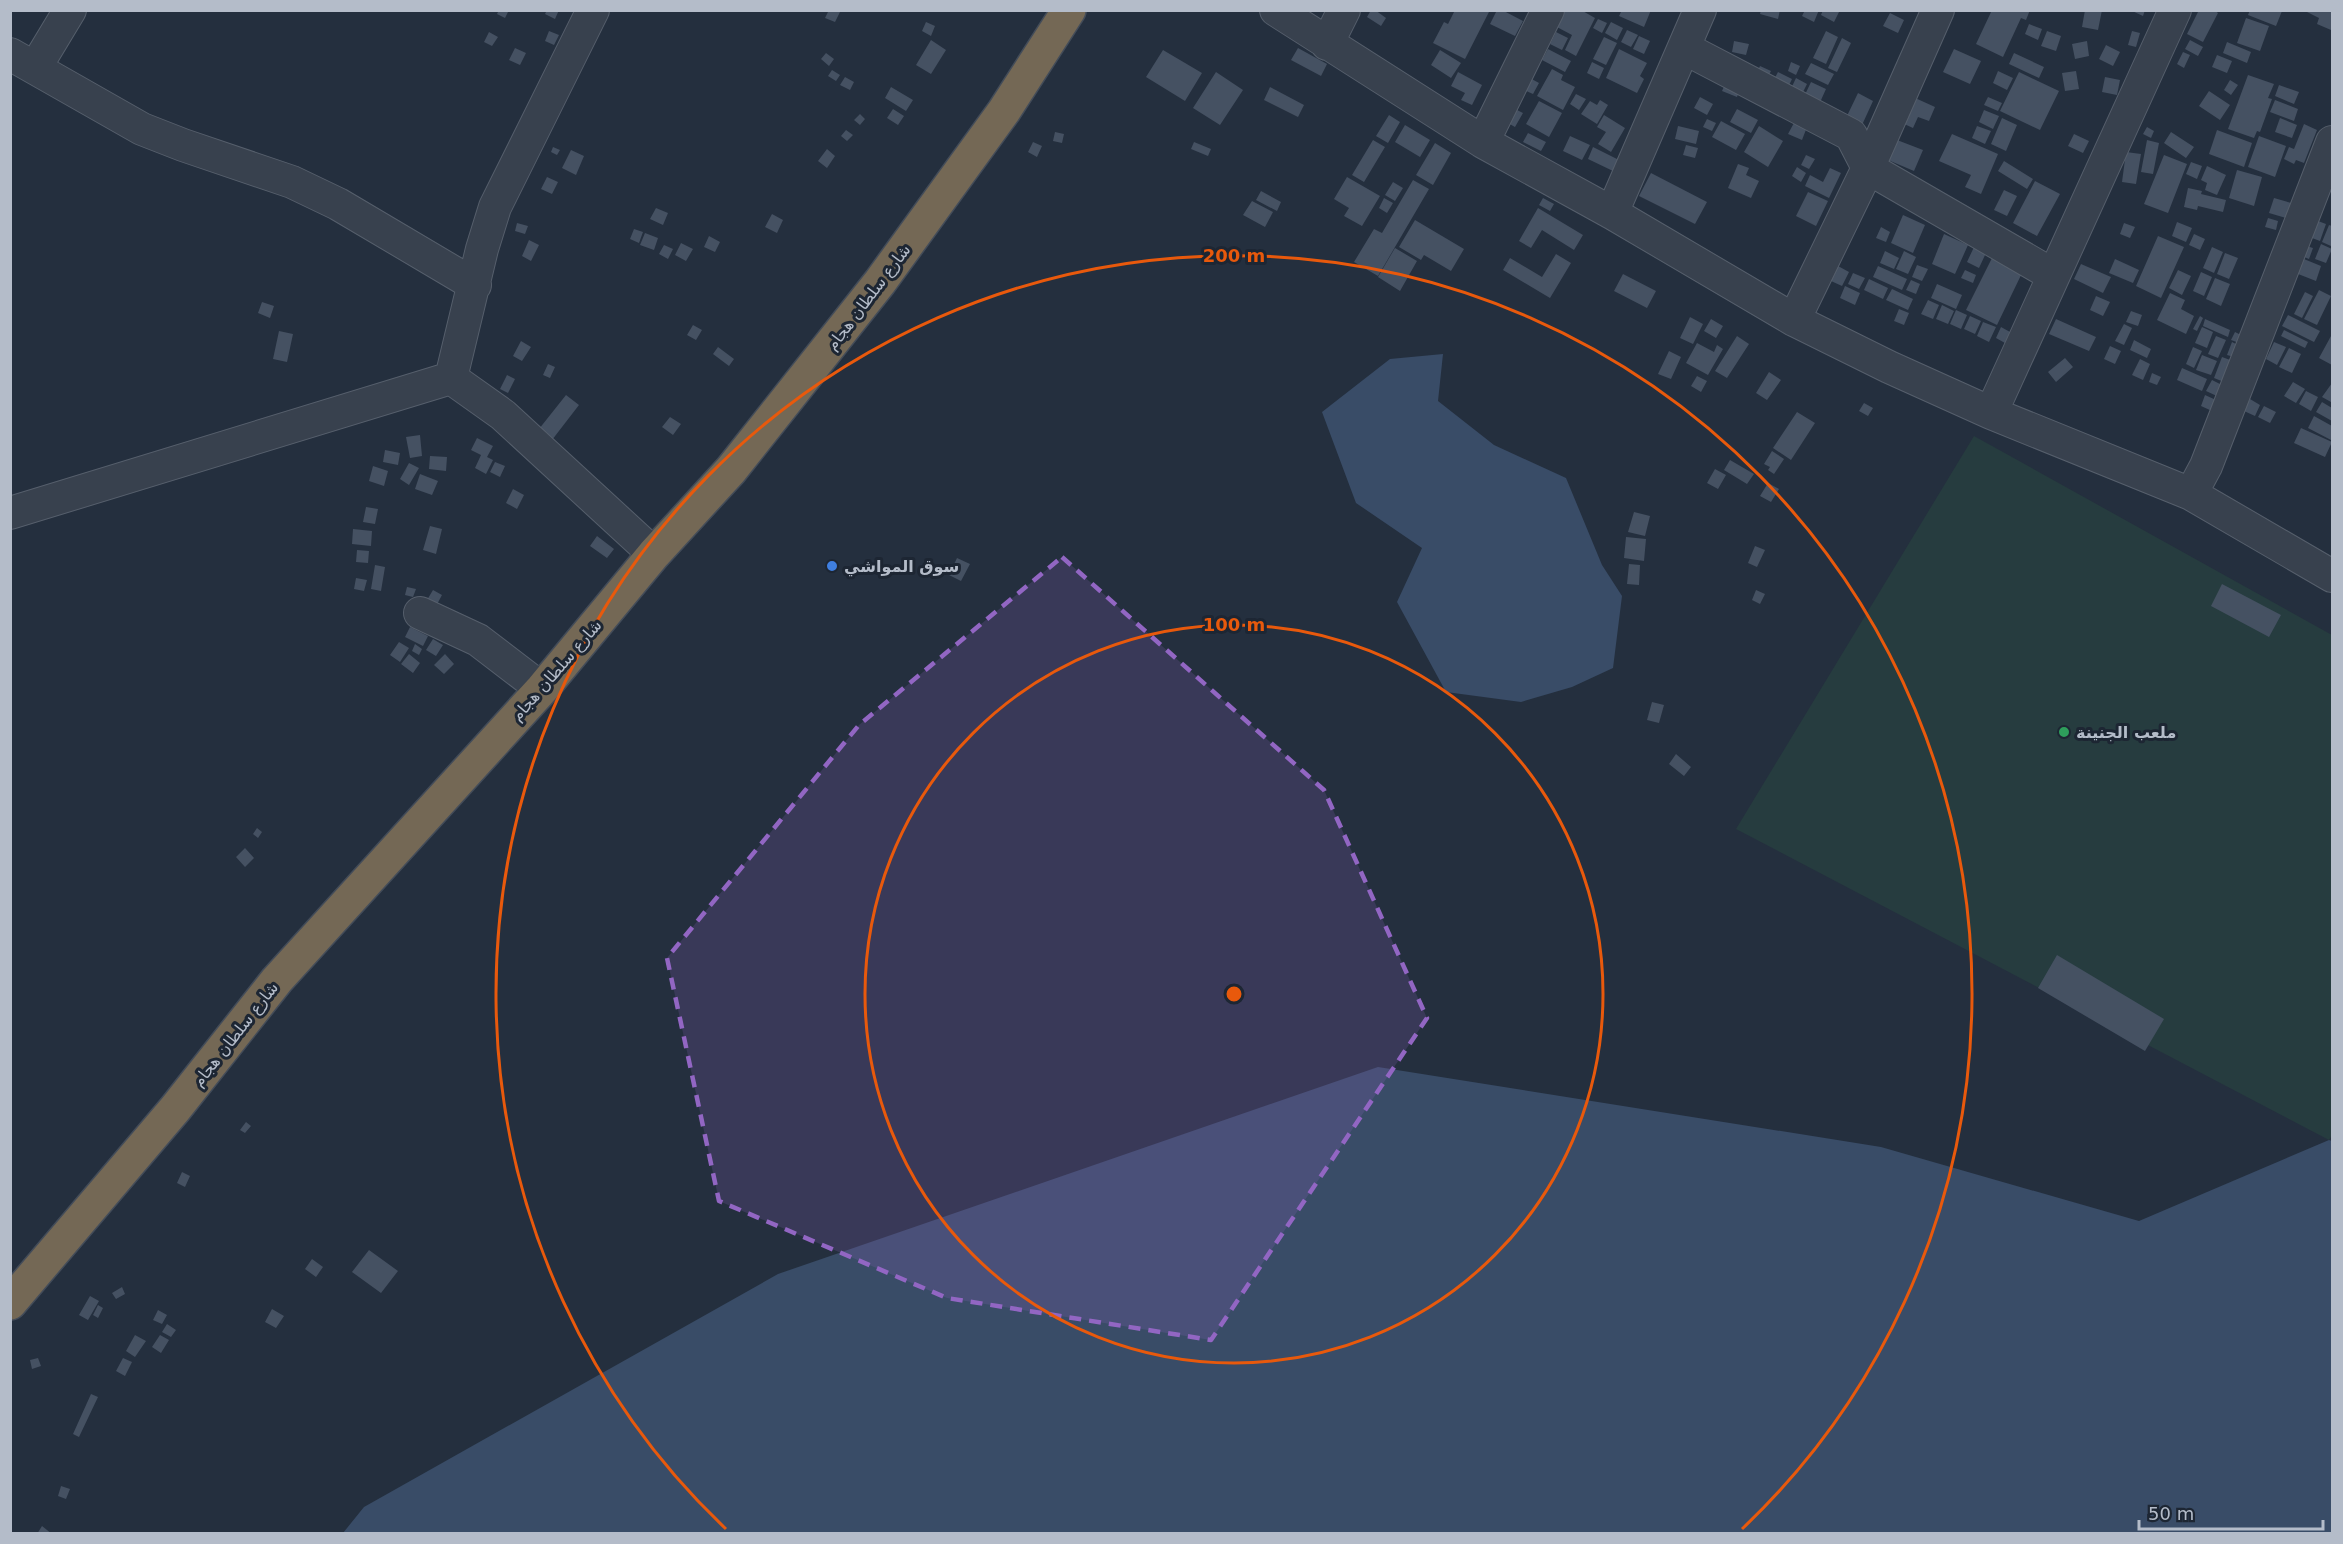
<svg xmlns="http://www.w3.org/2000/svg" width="2343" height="1544" viewBox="0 0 2343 1544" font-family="'DejaVu Sans','Noto Naskh Arabic',sans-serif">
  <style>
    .green { fill: #263c3f }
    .water { fill: #394c67 }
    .building { fill: #455162 }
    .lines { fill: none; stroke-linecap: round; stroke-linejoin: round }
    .minor-casing { stroke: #565f6c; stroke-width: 34 }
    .highway-casing { stroke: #434c59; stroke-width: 36 }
    .minor { stroke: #38414e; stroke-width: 32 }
    .highway { stroke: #746855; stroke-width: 33 }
    .marked { fill: #9266c3; fill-opacity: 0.2; stroke: #9266c3; stroke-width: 4.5; stroke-dasharray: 12 8; stroke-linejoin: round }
    .ring { fill: none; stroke: #e8590c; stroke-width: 3 }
    .shop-dot { fill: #3f7fe0; stroke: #1d2633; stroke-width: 2 }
    .leisure-dot { fill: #2e9e5b; stroke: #1d2633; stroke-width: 2 }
    .labels { text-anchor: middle; stroke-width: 6; stroke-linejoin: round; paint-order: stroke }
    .street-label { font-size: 16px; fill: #b4bcc9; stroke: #1d2633 }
    .poi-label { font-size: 16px; font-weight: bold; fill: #b4bcc9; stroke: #1d2633; text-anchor: start }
    .centre { fill: #e8590c; stroke: #1d2633; stroke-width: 3 }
    .ring-label { font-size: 18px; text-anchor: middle; font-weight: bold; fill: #e8590c; stroke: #1d2633; stroke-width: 6; stroke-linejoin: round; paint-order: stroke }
  </style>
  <rect width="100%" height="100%" fill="#242f3e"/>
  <path class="green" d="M1974,436L2332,635V1135L2329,1140L1736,829Z"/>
  <path class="water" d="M1443,354L1438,401L1494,445L1566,478L1602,565L1622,596L1613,668L1572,687L1521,702L1446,692L1397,602L1422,548L1356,503L1322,412L1390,359Z
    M1378,1067L1881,1147L2139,1221L2329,1140L2332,1141V1533H343L364,1507L778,1274Z"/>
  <path class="building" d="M499,10H509L505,18L497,14Z
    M547,10H559L555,19L545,14Z
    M829,10H841L835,22L825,18Z
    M1371,10H1375L1386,18L1381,26L1367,17Z
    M1455,10H1490L1465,59L1433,43L1444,22L1448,24Z
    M1497,10H1502L1523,21L1515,36L1490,24Z
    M1562,10H1581L1595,18L1576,56L1565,50L1572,35L1555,26Z
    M1622,10H1651L1644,27L1619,16Z
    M1761,10H1780L1778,19L1760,14Z
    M1805,10H1819L1814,22L1802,16Z
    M1823,10H1840L1834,22L1821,15Z
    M1992,10H2030L2026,20L2021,18L2003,57L1976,44Z
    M2085,10H2102L2098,30L2082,27Z
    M2130,10H2145L2143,16Z
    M2199,10H2214L2218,13L2203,42L2187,34Z
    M2250,10H2281L2282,11L2276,26L2248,15Z
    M2303,10H2332L2331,30L2317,24L2319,18Z
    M1890,13L1904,20L1898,33L1883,26Z
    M2246,18L2269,26L2260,51L2237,43Z
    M1598,19L1607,23L1602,33L1593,28Z
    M926,22L935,26L931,36L922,31Z
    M1611,22L1623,28L1617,40L1605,33Z
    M2029,24L2042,29L2038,40L2025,34Z
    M1627,30L1638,35L1631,47L1621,42Z
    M549,31L559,35L554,45L545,41Z
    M1826,31L1838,37L1826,64L1813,58Z
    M2047,31L2061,36L2056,51L2041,46Z
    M2132,31L2140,33L2136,47L2128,45Z
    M489,32L498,37L492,46L484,42Z
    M1556,32L1568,38L1562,50L1550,44Z
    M1639,36L1650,41L1644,54L1633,49Z
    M1604,37L1617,43L1606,65L1593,59Z
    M1842,38L1851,43L1837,72L1828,68Z
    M931,40L946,50L931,74L916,65Z
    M2190,40L2203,47L2198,56L2185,49Z
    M1734,41L1749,44L1746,55L1732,52Z
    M2087,41L2089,56L2075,59L2072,44Z
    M2227,42L2251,52L2247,63L2223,53Z
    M2106,45L2120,52L2113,66L2099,59Z
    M515,48L526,53L520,65L509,60Z
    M1298,48L1327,64L1321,76L1291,60Z
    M1548,49L1571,61L1565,72L1542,60Z
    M1619,49L1647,63L1640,76L1644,79L1637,93L1606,78Z
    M1954,49L1981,61L1970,84L1943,72Z
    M1163,50L1202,73L1185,101L1146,77Z
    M1440,50L1461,63L1451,78L1431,65Z
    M2183,52L2190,55L2184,68L2177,64Z
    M826,53L834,59L829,66L821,59Z
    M2014,53L2044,67L2039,78L2009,64Z
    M2217,55L2232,61L2227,73L2212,67Z
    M1592,62L1604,68L1599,79L1587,73Z
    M1791,62L1800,66L1796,75L1788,71Z
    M1811,63L1834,74L1828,85L1805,74Z
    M1760,66L1771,71L1766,81L1755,76Z
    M1552,69L1563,75L1561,80L1575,87L1563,110L1537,96Z
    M832,70L840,75L836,81L828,76Z
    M1998,71L2013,78L2007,90L1993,83Z
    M2076,71L2079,89L2065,91L2062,73Z
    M1216,72L1243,90L1220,125L1193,108Z
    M1458,72L1482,85L1472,105L1461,100L1465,93L1451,86Z
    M1778,72L1792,79L1784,96L1769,89Z
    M2019,72L2059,91L2040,130L2000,111Z
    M2248,75L2274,84L2268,98L2272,99L2260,132L2257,131L2254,138L2228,129Z
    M845,77L854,82L850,90L840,85Z
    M1528,77L1539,83L1533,94L1522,89Z
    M2105,77L2120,80L2117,95L2102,92Z
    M1796,78L1807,84L1799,100L1788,95Z
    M1727,80L1741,86L1737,97L1722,91Z
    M2230,80L2238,85L2231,95L2224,90Z
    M1811,82L1826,89L1817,109L1802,101Z
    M2279,85L2299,92L2294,104L2275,96Z
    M891,87L913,100L906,111L885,98Z
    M1270,87L1304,105L1298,117L1264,100Z
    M2209,91L2230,105L2220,120L2199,106Z
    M1858,93L1873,101L1862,125L1846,118Z
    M1576,94L1586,99L1579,110L1570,104Z
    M1700,97L1713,104L1707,115L1694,108Z
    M1913,97L1935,107L1929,121L1918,117L1913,128L1902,123Z
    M1988,97L2002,103L1998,111L1984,105Z
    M1600,100L1608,105L1597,124L1581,114L1590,101L1597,105Z
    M2275,100L2298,109L2294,121L2270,112Z
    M1539,101L1562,113L1549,137L1526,124Z
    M1513,108L1523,113L1515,127L1506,122Z
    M893,109L904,116L898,125L887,118Z
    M1737,109L1758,120L1751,133L1730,122Z
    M1984,110L1999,116L1993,129L1979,122Z
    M860,114L865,119L860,125L854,120Z
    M1389,115L1400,122L1388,143L1376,136Z
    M1604,115L1625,128L1611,152L1598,144L1606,132L1597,127Z
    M2002,118L2017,125L2006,151L1991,144Z
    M2280,118L2297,125L2292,138L2275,132Z
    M1707,119L1716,123L1712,131L1703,127Z
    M1721,121L1745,134L1736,150L1712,137Z
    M1795,121L1807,127L1802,140L1788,134Z
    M2304,124L2317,130L2304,163L2296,160L2294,164L2284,159L2289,147L2294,149Z
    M1405,125L1430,140L1420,157L1395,142Z
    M1678,126L1699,131L1696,144L1675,139Z
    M1759,126L1783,141L1768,167L1744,152Z
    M1977,126L1991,131L1985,144L1972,138Z
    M2147,127L2154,131L2151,138L2143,134Z
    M846,130L853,135L847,141L841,136Z
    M2217,130L2252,143L2244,167L2209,154Z
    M1055,132L1064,134L1062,143L1053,141Z
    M2171,132L2194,147L2186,158L2164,143Z
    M1528,133L1546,142L1541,151L1523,142Z
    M1952,134L1998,154L1981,194L1965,187L1971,175L1939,161Z
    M2074,134L2089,141L2083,153L2068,146Z
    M1570,136L1590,145L1582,160L1563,151Z
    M2259,136L2286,146L2275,177L2248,167Z
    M1373,140L1385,147L1364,182L1352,175Z
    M1897,140L1923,150L1914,171L1888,160Z
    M2147,140L2159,143L2153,174L2141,172Z
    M1033,142L1042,146L1037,157L1028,152Z
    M1194,142L1211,149L1208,156L1191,149Z
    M1435,143L1451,153L1433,185L1416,175Z
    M1686,145L1698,148L1695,158L1683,155Z
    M553,147L560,150L557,155L551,152Z
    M1593,147L1619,160L1613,171L1588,159Z
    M827,149L835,156L827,168L818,161Z
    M571,150L584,156L576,175L562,168Z
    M2126,152L2141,154L2136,184L2122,182Z
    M1806,155L1815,159L1809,169L1801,165Z
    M2164,155L2187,164L2168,213L2144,204Z
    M2004,161L2033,179L2027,189L1998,171Z
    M2191,162L2202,166L2197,179L2186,174Z
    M1738,164L1749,168L1746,175L1759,181L1751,198L1728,188Z
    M2207,166L2226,175L2217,195L2205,190L2207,183L2201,180Z
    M1797,167L1806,173L1801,182L1792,176Z
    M1830,168L1841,173L1829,198L1805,186L1810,175L1823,182Z
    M2237,170L2262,177L2254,206L2229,198Z
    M1651,173L1707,202L1695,224L1639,196Z
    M547,177L558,182L552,194L541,189Z
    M1347,177L1380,196L1362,226L1344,216L1349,208L1334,199Z
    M1413,180L1429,189L1378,276L1354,262L1374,229L1382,233Z
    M2035,181L2060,194L2037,236L2013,223Z
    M1393,182L1403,188L1395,201L1385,195Z
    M2188,188L2202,191L2201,194L2226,200L2223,212L2198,206L2197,210L2184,207Z
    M2004,190L2017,196L2007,216L1994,210Z
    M1261,191L1281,202L1277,211L1256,200Z
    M1808,192L1828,201L1816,226L1796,216Z
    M1384,198L1393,203L1387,213L1379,208Z
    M1543,198L1554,204L1550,211L1539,205Z
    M2274,198L2291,203L2286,218L2269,213Z
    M1252,201L1273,212L1265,227L1243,215Z
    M656,208L668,213L663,225L650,219Z
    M1538,208L1583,235L1574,250L1542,230L1531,248L1519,241Z
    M772,214L783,220L777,233L765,227Z
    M1903,215L1925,225L1913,253L1891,243Z
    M2268,218L2278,221L2276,230L2265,227Z
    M1415,220L1464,249L1451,271L1424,255L1421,260L1399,247Z
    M2318,221L2326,224L2320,241L2312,238Z
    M2177,222L2192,228L2186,242L2172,236Z
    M517,223L528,226L525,234L515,231Z
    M2124,223L2135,227L2130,238L2120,234Z
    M2329,225L2332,226L2331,246L2322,242Z
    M1881,227L1890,232L1886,242L1876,238Z
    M634,229L643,232L639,243L630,239Z
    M645,233L658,238L654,250L640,245Z
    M1944,234L1968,245L1955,274L1932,264Z
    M2194,234L2205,239L2200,250L2189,245Z
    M709,236L720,242L715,252L704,247Z
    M2158,236L2184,247L2161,298L2136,286Z
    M529,240L539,245L531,261L522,256Z
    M681,243L693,249L686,261L675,255Z
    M2321,244L2332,249L2326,263L2315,259Z
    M664,245L673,249L668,259L659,254Z
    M2303,245L2313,248L2309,259L2299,255Z
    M1974,247L1986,253L1979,268L1967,262Z
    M2212,247L2223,252L2214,273L2203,268Z
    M1395,248L1417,261L1400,291L1378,277Z
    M1885,251L1899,258L1894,269L1880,263Z
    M1904,251L1916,257L1908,274L1896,269Z
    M2225,253L2238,258L2229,279L2217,274Z
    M1556,254L1571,263L1550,298L1503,270L1510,258L1542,277Z
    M1993,256L2023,271L1997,325L1966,310Z
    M2299,257L2321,266L2316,281L2293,272Z
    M2115,259L2139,270L2133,283L2109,273Z
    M2081,264L2111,277L2103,293L2074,279Z
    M1917,265L1928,269L1922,281L1912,277Z
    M1838,266L1849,272L1842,286L1831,281Z
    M1878,266L1907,279L1902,290L1873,277Z
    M1965,270L1976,275L1973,283L1961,278Z
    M2178,270L2191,276L2182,295L2169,288Z
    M2201,272L2212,277L2204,296L2193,291Z
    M1853,273L1865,278L1859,289L1848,284Z
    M1623,274L1656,291L1647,308L1614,291Z
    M2215,278L2230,284L2221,306L2206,299Z
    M1869,279L1888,288L1883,299L1864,290Z
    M1911,280L1920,284L1916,294L1906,290Z
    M1937,284L1962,295L1956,309L1931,298Z
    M1845,286L1860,293L1855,305L1840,298Z
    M1892,289L1913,299L1908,310L1886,300Z
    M2319,290L2331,296L2317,325L2304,319Z
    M2305,292L2313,296L2302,318L2294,314Z
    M2170,293L2185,300L2181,309L2194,316L2186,334L2157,320Z
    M2096,296L2110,302L2103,316L2090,310Z
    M1928,300L1939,305L1933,319L1921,314Z
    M262,302L274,306L270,318L258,313Z
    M1942,305L1954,311L1948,324L1936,319Z
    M1899,309L1909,313L1904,325L1894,321Z
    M1956,310L1967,315L1961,329L1950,324Z
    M2131,311L2142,315L2138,326L2126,322Z
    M2288,315L2320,331L2314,342L2282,326Z
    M1970,316L1981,321L1975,334L1964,329Z
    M2200,316L2203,318L2197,331L2193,329Z
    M1690,317L1703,324L1693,344L1680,338Z
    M1711,319L1723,326L1716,338L1704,331Z
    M2056,319L2096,337L2089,351L2049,334Z
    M2205,319L2230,330L2228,337L2203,326Z
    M1983,322L1996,327L1989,342L1977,336Z
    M2124,324L2132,328L2124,345L2115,341Z
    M693,325L702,330L696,340L687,335Z
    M2001,327L2010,332L2005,343L1996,338Z
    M2202,327L2213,332L2207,348L2195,343Z
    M2284,330L2308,342L2305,348L2281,336Z
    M279,331L293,334L287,362L273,359Z
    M2235,332L2245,337L2242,344L2231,340Z
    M1737,336L1749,344L1727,378L1715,371Z
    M2216,336L2226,340L2218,358L2208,354Z
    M2331,336L2332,337V365L2319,358Z
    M2134,340L2151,349L2147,358L2130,350Z
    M521,341L531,347L522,361L513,356Z
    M2232,342L2238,345L2234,357L2227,355Z
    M2274,342L2286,347L2277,365L2266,359Z
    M1697,343L1714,352L1717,345L1723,349L1708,375L1686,363Z
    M2110,346L2121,351L2115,364L2104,359Z
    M718,347L734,359L729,366L713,354Z
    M2193,347L2202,351L2194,368L2186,364Z
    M2289,348L2301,354L2292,373L2279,367Z
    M1669,351L1681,357L1671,379L1658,374Z
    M2202,355L2217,361L2211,375L2196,370Z
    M2222,357L2233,361L2224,382L2214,378Z
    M2065,358L2073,367L2056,382L2048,372Z
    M2140,359L2150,364L2143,380L2132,375Z
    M548,364L555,367L550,378L543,375Z
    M2182,368L2207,379L2202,391L2177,380Z
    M1769,372L1781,380L1767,400L1756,393Z
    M2152,373L2161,377L2157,385L2149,382Z
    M507,375L515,379L508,393L500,389Z
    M1697,376L1707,381L1701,392L1691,386Z
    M2212,380L2224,386L2219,397L2206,391Z
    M2293,382L2305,389L2296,403L2284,396Z
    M2332,383V400L2331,402L2322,397Z
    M2306,391L2318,397L2311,411L2299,404Z
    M566,395L579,405L552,440L539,429Z
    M2205,395L2216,400L2212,411L2201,406Z
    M2250,399L2260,405L2255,416L2244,411Z
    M2322,402L2332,408V421L2316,412Z
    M1864,403L1873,408L1868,416L1859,411Z
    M2264,406L2276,412L2270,423L2258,417Z
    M1797,412L1815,423L1791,460L1773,448Z
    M2314,416L2332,426L2331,440L2308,428Z
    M670,417L681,424L673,435L662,427Z
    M2301,428L2332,442L2325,457L2294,443Z
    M420,435L422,456L410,458L406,437Z
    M477,438L493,446L487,457L493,460L486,474L475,468L481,455L471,450Z
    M385,450L400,453L398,465L383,462Z
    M1772,451L1784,459L1774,474L1768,470L1770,467L1764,464Z
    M430,456L447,457L446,471L429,469Z
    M1730,460L1754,474L1747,484L1724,470Z
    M495,462L505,466L500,477L490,472Z
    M409,463L419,468L409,485L400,479Z
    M373,466L388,471L384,486L369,481Z
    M1715,469L1726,475L1718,489L1707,483Z
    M420,474L438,481L432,495L415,489Z
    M1768,483L1779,489L1771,502L1760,496Z
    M513,489L524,495L517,509L506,503Z
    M366,507L378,509L375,524L363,522Z
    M1634,512L1650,516L1645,536L1628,532Z
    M430,526L442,529L436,554L423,550Z
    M353,529L372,531L371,546L352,544Z
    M597,536L614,549L607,558L590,546Z
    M1626,537L1646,539L1644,561L1624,558Z
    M1755,546L1765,550L1757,567L1748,563Z
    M357,550L369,551L368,563L356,562Z
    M957,558L970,564L961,581L949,575Z
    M1629,564L1640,565L1639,585L1627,584Z
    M375,565L385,567L381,591L371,589Z
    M356,578L367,580L364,591L354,589Z
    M2222,584L2281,615L2269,637L2211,606Z
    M407,587L416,589L413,597L405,595Z
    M433,590L442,595L434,610L424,605Z
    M1756,590L1765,594L1760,604L1752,600Z
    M410,627L428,636L423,646L405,637Z
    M433,639L443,645L436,656L426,650Z
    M399,642L409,648L400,662L390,655Z
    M415,644L422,649L419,655L412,651Z
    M409,654L420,663L413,673L401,664Z
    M445,654L454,664L444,674L434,665Z
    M1652,702L1664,705L1659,723L1647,720Z
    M1676,754L1691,767L1684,776L1669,764Z
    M257,828L262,832L258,838L253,834Z
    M245,848L254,858L245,867L236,857Z
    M2057,955L2164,1019L2145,1051L2038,988Z
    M246,1122L251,1126L245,1133L240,1130Z
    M182,1172L190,1176L185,1187L177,1183Z
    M369,1250L398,1271L381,1293L352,1272Z
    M312,1259L323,1267L316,1277L305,1269Z
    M122,1287L125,1294L116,1299L112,1293Z
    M90,1296L99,1301L88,1320L79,1315Z
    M98,1305L103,1308L98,1318L93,1315Z
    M272,1309L284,1316L276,1328L265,1322Z
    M158,1310L167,1315L162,1324L153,1320Z
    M167,1324L176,1330L171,1337L162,1332Z
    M135,1335L146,1341L135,1357L126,1351Z
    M160,1335L169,1340L161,1353L152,1347Z
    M38,1358L41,1366L32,1369L30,1360Z
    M123,1358L132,1362L125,1376L116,1371Z
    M91,1394L98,1397L79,1437L73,1434Z
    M61,1486L70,1489L66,1499L58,1496Z
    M42,1526L52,1534H37Z"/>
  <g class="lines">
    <g class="minor-casing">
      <path id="minor" d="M593,10L495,207L482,249L451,378L503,415L654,554
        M1276,10L1483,142L1612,213L1794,320L1889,367L1991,413L2191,494L2332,576
        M1327,44L1344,10
        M1686,49L1851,135L1868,168L2053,275
        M10,54L142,129L183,145L292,182L338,204L475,285
        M35,68L70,10
        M1483,142L1548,10
        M1612,213L1700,10
        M1794,320L1868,168L1938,10
        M1991,413L2175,10
        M2191,494L2206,466L2332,142
        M10,513L451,378
        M420,613L478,640L542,689"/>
    </g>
    <g class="highway-casing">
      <path id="highway" d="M10,1303L175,1109L277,980L542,689L654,554L731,470L880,282L1004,111L1069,10"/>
    </g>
    <use href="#minor" class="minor"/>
    <use href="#highway" class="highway"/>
  </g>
  <path class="marked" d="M1062,557L1324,790L1427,1018L1211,1340L947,1298L719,1201L667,958L859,725Z"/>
  <g class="ring">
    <circle cx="1234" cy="994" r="369"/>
    <path d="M726 1529A738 738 0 1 1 1742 1529"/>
  </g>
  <circle class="shop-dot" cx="832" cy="566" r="6"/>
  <circle class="leisure-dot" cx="2064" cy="732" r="6"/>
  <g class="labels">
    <g class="street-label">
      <text transform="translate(868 297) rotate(-53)" y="6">شارع سلطان هجام</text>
      <text transform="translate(556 670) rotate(-49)" y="6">شارع سلطان هجام</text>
      <text transform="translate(235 1034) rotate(-52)" y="6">شارع سلطان هجام</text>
    </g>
    <g class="poi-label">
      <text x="844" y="572">سوق المواشي</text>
      <text x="2076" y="738">ملعب الجنينة</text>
    </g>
  </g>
  <circle cx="1234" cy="994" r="9" class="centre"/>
  <g class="ring-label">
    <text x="1234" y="262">200 m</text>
    <text x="1234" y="631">100 m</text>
  </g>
  <rect width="2343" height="1544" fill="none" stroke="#b4bcc9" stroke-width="24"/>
  <path d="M2139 1520v9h184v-9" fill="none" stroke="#b4bcc9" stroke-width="3"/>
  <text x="2148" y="1520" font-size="18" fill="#b4bcc9" stroke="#1d2633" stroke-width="4.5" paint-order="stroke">50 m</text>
</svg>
